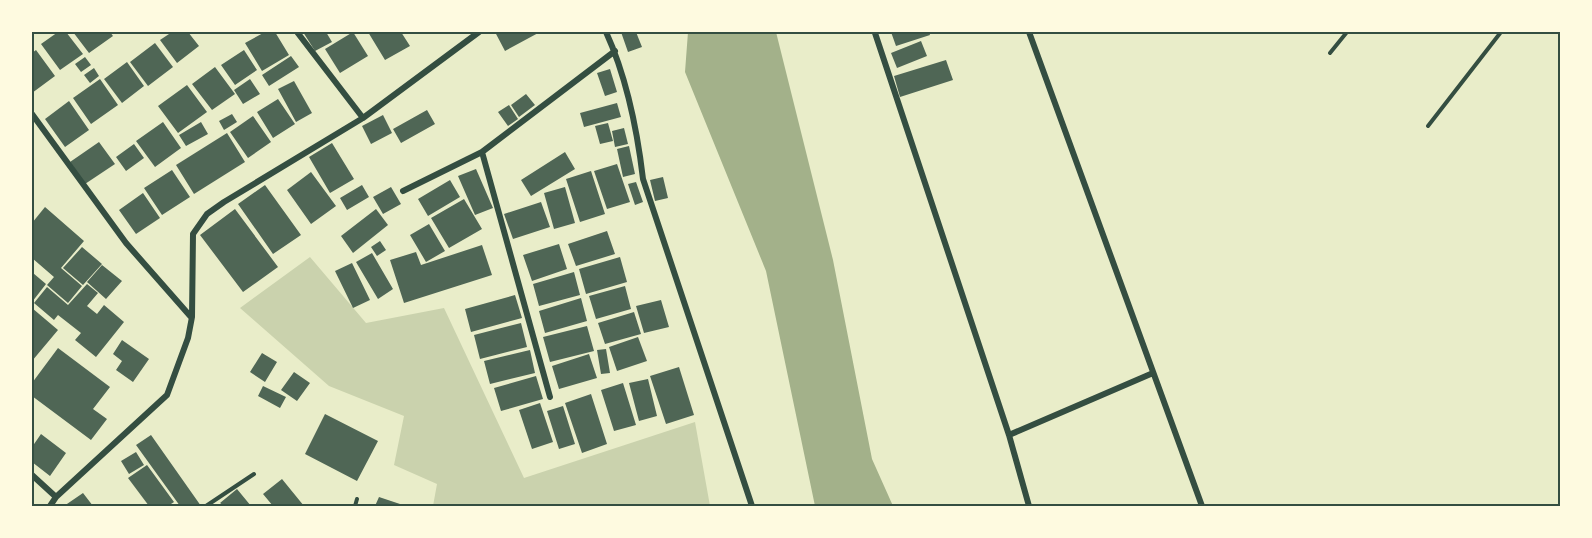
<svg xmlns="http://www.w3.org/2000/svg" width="1592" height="538" viewBox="0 0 1592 538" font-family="'Fira Sans Condensed',sans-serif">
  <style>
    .green { fill: #cad2ad }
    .water { fill: #a3b18a }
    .building { fill: #4f6655 }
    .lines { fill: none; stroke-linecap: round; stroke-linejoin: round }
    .path { stroke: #344e41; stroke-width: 4 }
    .minor { stroke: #344e41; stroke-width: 6 }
    .neatline { fill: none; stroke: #344e41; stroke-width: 2 }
  </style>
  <rect width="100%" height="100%" fill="#e9edc9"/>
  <path class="green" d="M310,257L366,323L444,308L524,478L695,422L710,506H433L437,484L394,465L404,416L329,386L240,308Z"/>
  <path class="water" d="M688,32H776L833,260L872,459L893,506H815L766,271L685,72Z"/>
  <path class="building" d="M58,32H66L83,54L60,70L41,44Z
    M73,32H110L113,36L89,53Z
    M172,32H188L199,46L177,63L160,40Z
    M265,32H275L289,55L262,71L245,43Z
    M303,32H326L332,42L315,51Z
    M353,32L368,56L340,73L325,49Z
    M368,32H401L410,46L385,60Z
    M495,32H540L505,51Z
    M621,32H636L642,47L628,52Z
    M891,32H929L930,35L896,46Z
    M921,41L927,56L897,68L891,53Z
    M155,43L173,67L148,86L130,62Z
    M36,50L55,76L32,93V53Z
    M244,50L257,70L235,85L221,65Z
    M291,56L299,67L269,86L262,75Z
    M85,57L91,65L81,72L75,64Z
    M946,60L953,80L900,97L894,76Z
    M127,62L144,86L122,103L104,79Z
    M215,67L235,94L212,110L192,84Z
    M94,68L99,76L90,83L84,75Z
    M610,69L617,92L605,96L597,73Z
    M100,79L118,105L91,124L73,98Z
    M250,79L260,94L243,104L234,90Z
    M294,81L312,113L296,122L278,89Z
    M187,85L207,112L178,133L158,106Z
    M526,94L535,105L519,117L511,105Z
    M278,99L295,124L273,138L257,112Z
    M69,101L89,130L65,147L45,119Z
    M617,103L621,117L584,127L580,113Z
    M509,105L518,119L508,126L498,112Z
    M427,110L435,124L401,143L393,129Z
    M232,114L237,122L224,130L219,121Z
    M383,115L392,133L371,144L362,126Z
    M253,116L271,142L248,158L230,132Z
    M163,122L181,148L155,167L136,141Z
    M201,122L208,134L186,146L179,135Z
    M608,123L613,141L600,144L595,126Z
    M624,128L628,144L615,147L612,131Z
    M227,133L245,162L194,194L176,165Z
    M99,142L115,164L85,184L70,162Z
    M332,143L354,179L330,193L309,157Z
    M134,144L144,158L126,171L116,157Z
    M629,146L635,174L623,177L617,149Z
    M565,152L575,169L531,196L521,180Z
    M617,164L630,202L607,209L594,171Z
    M476,169L493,208L475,215L458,176Z
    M172,170L190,197L162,215L144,188Z
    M591,171L605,214L580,222L566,179Z
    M311,172L336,206L311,224L287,190Z
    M663,177L668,198L655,201L650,180Z
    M450,180L460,197L428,216L418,199Z
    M636,182L643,202L635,205L628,184Z
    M265,185L301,235L273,254L238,204Z
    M362,185L369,197L347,210L340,198Z
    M391,187L401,204L383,214L373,197Z
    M565,187L575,223L554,229L544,193Z
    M143,193L160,218L136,234L119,210Z
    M464,199L482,229L449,248L431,218Z
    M541,202L550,227L513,239L504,214Z
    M45,207L84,241L61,268L82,286L68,303L47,285L54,277L32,258V223Z
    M235,209L278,267L243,292L200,235Z
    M376,209L388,225L353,253L341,236Z
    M429,224L445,251L426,262L410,235Z
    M607,231L615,254L576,266L568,244Z
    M380,241L386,250L377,256L371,247Z
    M559,244L567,269L532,281L523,255Z
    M482,245L492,275L404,303L390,260L416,252L421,265Z
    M82,247L102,264L83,285L63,268Z
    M372,253L393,289L378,299L356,262Z
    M620,257L627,282L586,294L579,269Z
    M352,263L370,300L353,308L335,271Z
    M102,265L122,281L106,299L87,282Z
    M574,272L580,295L539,306L533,284Z
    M33,273L46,284L32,302V275Z
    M87,284L98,293L87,306L97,314L104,305L124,322L96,357L75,340L81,333L58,315L54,320L34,303L47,287L68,305Z
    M625,286L631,309L596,319L589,296Z
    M515,295L522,318L471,332L465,309Z
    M581,298L587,321L545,333L539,311Z
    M661,300L669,327L644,333L636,306Z
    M32,308L58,330L32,361Z
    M634,312L641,334L605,344L598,323Z
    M521,323L527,347L480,359L474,335Z
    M587,326L594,351L550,362L543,337Z
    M638,337L647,361L617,371L609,347Z
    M122,340L149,359L133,382L116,370L122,361L113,354Z
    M58,348L110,387L93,409L107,419L91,440L32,396V383Z
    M606,349L610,373L601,374L597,350Z
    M530,350L535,373L490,384L484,361Z
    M262,353L277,362L265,382L250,372Z
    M589,354L597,378L559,389L552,366Z
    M679,367L694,415L666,424L650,376Z
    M294,372L310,383L297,401L281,390Z
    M536,376L543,399L501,411L494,388Z
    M648,379L657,416L639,421L629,383Z
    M623,383L636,425L614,431L601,390Z
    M263,386L286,397L280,408L258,396Z
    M591,394L607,444L582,453L565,403Z
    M540,403L553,442L532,449L519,410Z
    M563,406L575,444L559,449L547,411Z
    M325,414L378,441L357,481L305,454Z
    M41,434L66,453L50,476L32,462V447Z
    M151,435L201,506H180L136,445Z
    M136,452L144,465L129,474L121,461Z
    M147,465L174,502L168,506H149L128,478Z
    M282,479L304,506H273L263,494Z
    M237,489L251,506H224L220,503Z
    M83,493L93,506H64Z
    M379,497L406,506H375Z"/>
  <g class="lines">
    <path class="path" d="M1330,53L1347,32
      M1428,126L1501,32
      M206,506L254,474
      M355,506L357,499"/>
    <path class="minor" d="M297,32L363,118
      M606,32C627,78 637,128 643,179L752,506
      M1029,32L1202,506
      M875,33L1009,435L1029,506
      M32,114L126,243L191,317
      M482,152L550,397
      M403,191L482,152L615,51
      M1009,435L1153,373
      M32,475L56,497
      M50,506L56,497L167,395L188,338L192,317L193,234L207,214L224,202L363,118L479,32"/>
  </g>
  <rect width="1592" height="538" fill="none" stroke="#fefae0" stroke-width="66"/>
  <rect x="33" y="33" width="1526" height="472" class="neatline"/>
</svg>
